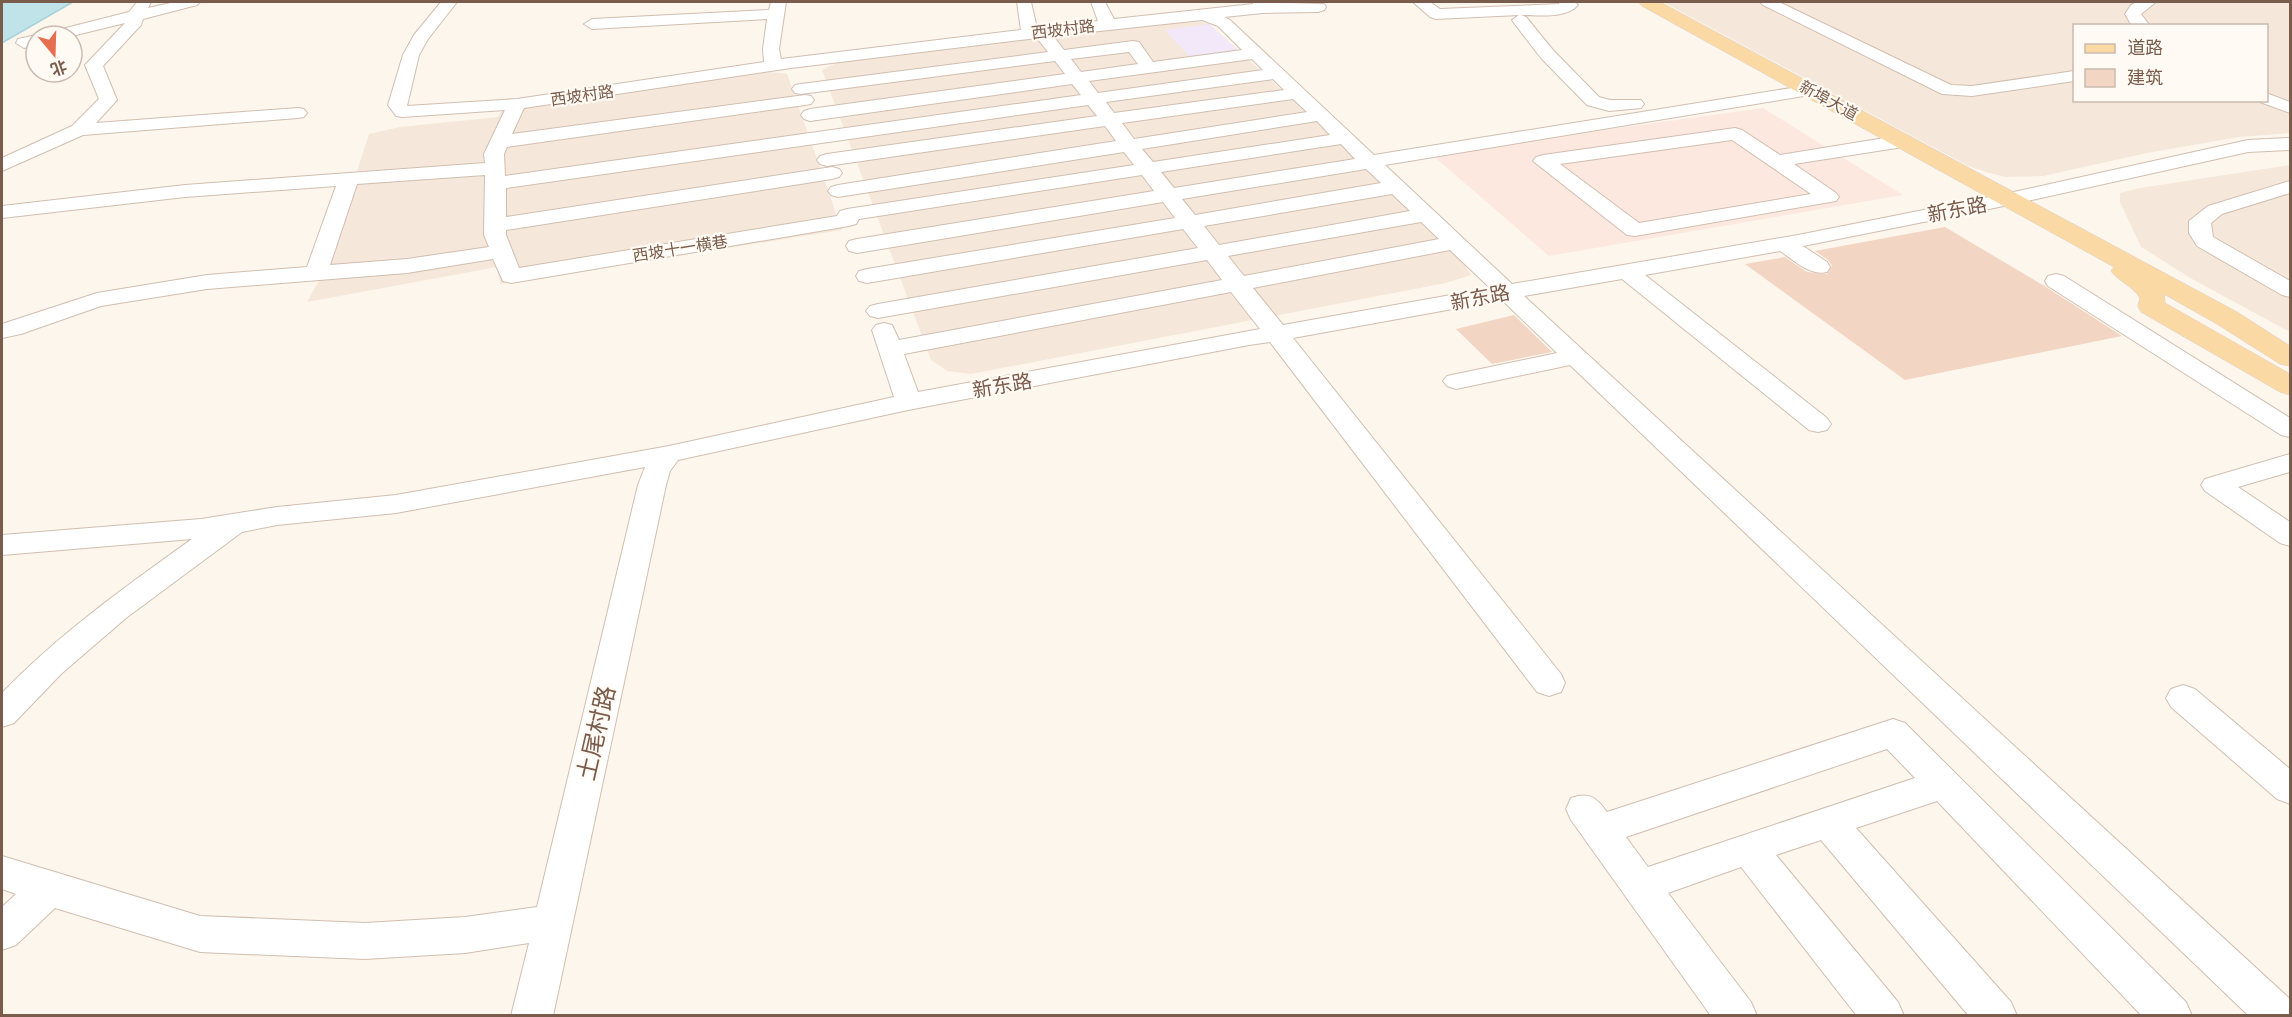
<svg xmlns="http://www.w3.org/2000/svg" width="2292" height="1017" font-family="Ubuntu,'Noto Sans SC',sans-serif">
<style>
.residential{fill:#f5e8da;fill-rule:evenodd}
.commercial{fill:#fde8e0}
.education{fill:#f3e8fa}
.water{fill:#bfe3e8;stroke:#a5d3da;stroke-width:1.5}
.building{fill:#f3d5c3}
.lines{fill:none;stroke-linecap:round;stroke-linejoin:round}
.minor-casing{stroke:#d1beb0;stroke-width:2}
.major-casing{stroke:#dad1cd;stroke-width:1}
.minor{fill:#fff;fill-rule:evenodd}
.major{fill:#fbd9a5;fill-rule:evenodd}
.labels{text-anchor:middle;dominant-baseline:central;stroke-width:4.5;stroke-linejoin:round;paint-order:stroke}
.far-street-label{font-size:16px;fill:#7a5c4d;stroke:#fffaf3}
.street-label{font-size:20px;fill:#7a5c4d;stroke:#fffaf3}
.near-street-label{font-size:24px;fill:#7a5c4d;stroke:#fffaf3}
</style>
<rect width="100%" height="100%" fill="#fdf6ec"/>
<!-- residential -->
<g class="residential">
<path d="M1663,2H2290V133L2239,137L2147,153L2043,176L2006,177L1986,172L1968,166ZM2074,26H2266V100H2074Z"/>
<path d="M1184,18L1209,24L1337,140L1462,260L1471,275L1446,283L971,374L947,371L931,360L822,70L838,62Z"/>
<path d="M769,72L787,74L842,230L500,284L497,267L307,302L325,270L369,134L400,127L498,117L504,107L749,73Z"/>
<path d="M2290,165V332L2192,279L2141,247L2120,202V193L2140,188Z"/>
</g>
<!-- commercial -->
<path class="commercial" d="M1763,108L1903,195L1549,256L1431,154Z"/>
<!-- education -->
<path class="education" d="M1209,24L1239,51L1191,58L1165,30Z"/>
<!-- water -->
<path class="water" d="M2,2H73L2,43Z"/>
<!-- building -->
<g class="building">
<path d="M1945,227L2046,287L2122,336L1905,380L1745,264L1785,257L1807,272L1827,274L1832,266L1828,260L1815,251Z"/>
<path d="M1514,315L1552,352L1492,364L1456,329Z"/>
</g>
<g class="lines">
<!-- minor casing -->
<g class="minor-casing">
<g id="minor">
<path d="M137,2H151L148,8L175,2H200L197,5L143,19L141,25L103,66L117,100L96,123L298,108L304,109L307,113L304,117L298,118L83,135L2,171V158L72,126L99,99L85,65L125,23L72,36H44L46,33L129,12Z"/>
<path d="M441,2H457L428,39L419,55L407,106L517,99L764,62L763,49L767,19L592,29L584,24L592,19L769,10L771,2H786L779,49L781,59L1021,30L1017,2H1031L1037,28L1098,21L1091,2H1105L1114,19L1253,4V2L1324,4L1326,7L1324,10L1318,12L1263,13L1224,17L1230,20L1374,155L1810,85L1816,86L1819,90L1816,94L1810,95L1385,165L1512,284L1798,235L2009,193L2248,140L2290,138V150L2248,152L2009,205L1803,246L1827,262L1830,267L1827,272C1809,276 1794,260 1780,251L1645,275L1827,418L1831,424L1827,430L1818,432L1809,430L1622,279L1524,296L2290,999V1016H2249L1570,365L1456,389L1447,386L1443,381L1447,376L1557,353L1502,300L1293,338L1561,674L1565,683L1561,692L1549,696L1537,692L1270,342L1249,345L908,410L678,460L670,471L666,485L553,1016H511L529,943L465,953L365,959L200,952L55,908L16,945L2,950V907L16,894L2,889V856L200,916L365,923L465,917L537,907L638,485L645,467L396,513L277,525L242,532L126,618L61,674L14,723L2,727V693C59,634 125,587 192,539L2,555V535L201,519L277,507L396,495L669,446L894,397L872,330L876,325L884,323L892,325L899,340L1222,280L1207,260L878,318L870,316L866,311L870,306L878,304L1198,248L1183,229L867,283L859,281L856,276L859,271L867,269L1175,218L1163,202L857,253L849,251L846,246L849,241L857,239L1154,191L1142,175L859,219L856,224L849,226L511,283L503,281L493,259L407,273L207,289L101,306L21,334L2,338V324L97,293L207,275L307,267L336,186L185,197L2,218V206L185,185L485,163L484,154L505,110L402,117L396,116L388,105L403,55L414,35ZM1202,20L1218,26L1242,50L1153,62L1139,42L1133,41L1064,50L1053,36ZM1037,38L1048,52L801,84L795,85L792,89L795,93L801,94L1055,61L1065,74L810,109L804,111L801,115L804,119L810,121L1072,84L1081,95L505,176L504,154L507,147L805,105L811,104L814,100L811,96L805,95L512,134L524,108L791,68ZM1129,52L1138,64L1081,72L1071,59ZM1252,59L1263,70L1098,93L1089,81ZM1273,79L1284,90L1114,113L1106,102ZM1293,99L1307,112L1134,139L1122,123ZM1088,105L1097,116L827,154L820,156L817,160L820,164L827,166L1105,126L1116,141L838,185L831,187L828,191L831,195L838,197L1124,152L1134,165L847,209L840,211L837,216L519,268L506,235V230L832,179L839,177L842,173L839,169L832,167L506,217V188ZM1317,121L1330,135L1153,162L1142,149ZM1341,144L1355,159L1174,188L1161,172ZM1366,169L1381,183L1195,215L1182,199ZM485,175L484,235L489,247L407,259L330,265L357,184ZM1392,194L1410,211L1219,245L1204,226ZM1421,222L1439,239L1244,276L1228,256ZM1450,250L1490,288L1283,325L1253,288ZM1231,292L1260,329L918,392L904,354Z"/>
<path d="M1413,2H1430L1440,9L1559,4V2H1575L1578,5C1566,19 1538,15 1521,15L1526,17L1553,50L1599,97L1610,100H1641L1644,104L1641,108L1609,111L1587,105L1541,58L1514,23L1512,20L1519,15L1436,19L1430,17Z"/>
<path d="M1760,2H1779L1951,85L1972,86L2074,71V81L1972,96L1942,94L1763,5Z"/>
<path d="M2137,2H2156L2141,14L2150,26H2132L2125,14L2131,5Z"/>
<path d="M36,35L40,36H36V45L24,48L16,43L18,39Z"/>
<path d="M2266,93L2290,102V113L2260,102L2266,100Z"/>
<path d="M1735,128L1742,130L1780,155L1903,135L1910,137L1913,141L1910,145L1903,147L1794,164L1836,193L1839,197L1836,201L1635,236L1627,235L1533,161L1536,157L1543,155ZM1732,140L1811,194L1639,223L1560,164Z"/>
<path d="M2290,181V193L2222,214L2211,223L2213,237L2290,281V297L2282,295L2197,246L2189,233V221L2208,206Z"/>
<path d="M2056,274L2064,276L2290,418V437L2281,435L2048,286L2045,281L2048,276Z"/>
<path d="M2290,454V472L2238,487L2290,522V546L2280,543L2205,491L2201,485L2205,479Z"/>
<path d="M2183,685L2195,689L2290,769V804L2277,799L2171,707L2166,698L2171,689Z"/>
<path d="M1893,719L1905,723L2186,1002L2192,1016H2142L1937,801L1856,828L2011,1002L2017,1016H1969L1821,840L1776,855L1898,1002L1904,1016H1857L1741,867L1668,893L1751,1002L1757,1016H1711L1571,820L1566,809L1571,798C1589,792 1596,797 1607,812ZM1887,749L1915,778L1648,867L1626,837Z"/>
</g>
</g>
<!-- major casing -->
<g class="major-casing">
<path id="major" d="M1639,2H1660L2237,312L2290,346V366L2280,364L2217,324L2164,294L2165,303L2290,374V395L2280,392L2141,312L2138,306L2140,298C2133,286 2119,282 2111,271L2114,267L1642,6Z"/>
</g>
<!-- minor -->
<use href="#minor" class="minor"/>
<!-- major -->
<use href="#major" class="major"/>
</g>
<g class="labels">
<!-- far-street labels -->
<g class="far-street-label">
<text transform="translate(1063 29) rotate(-7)">西坡村路</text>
<text transform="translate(582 95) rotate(-8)">西坡村路</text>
<text transform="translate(1829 100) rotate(29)">新埠大道</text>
<text transform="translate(680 248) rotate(-9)">西坡十一横巷</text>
</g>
<!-- street labels -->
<g class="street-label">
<text transform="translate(1957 209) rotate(-11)">新东路</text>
<text transform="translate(1480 297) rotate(-11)">新东路</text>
<text transform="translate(1002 385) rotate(-10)">新东路</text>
</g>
<!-- near-street labels -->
<g class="near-street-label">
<text transform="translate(596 733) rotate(-77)">土尾村路</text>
</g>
</g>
<!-- border -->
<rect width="2292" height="1017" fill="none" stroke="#7a5c4d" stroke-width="6"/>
<!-- legend -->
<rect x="2073" y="24" width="195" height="78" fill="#fffaf3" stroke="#cabbb1" stroke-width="1.5"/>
<rect x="2085" y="44" width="30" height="9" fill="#fbd9a5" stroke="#cabbb1" stroke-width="1.5"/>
<text x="2127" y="54" font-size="18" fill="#7a5c4d">道路</text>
<rect x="2085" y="69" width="30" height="18" fill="#f3d5c3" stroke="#cabbb1" stroke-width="1.5"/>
<text x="2127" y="84" font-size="18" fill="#7a5c4d">建筑</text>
<!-- north arrow -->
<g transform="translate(54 54) rotate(161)"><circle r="28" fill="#fffaf3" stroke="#cabbb1" stroke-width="1.5"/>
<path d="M0-4.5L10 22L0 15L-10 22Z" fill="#e76f51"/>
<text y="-9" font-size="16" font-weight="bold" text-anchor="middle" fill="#7a5c4d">北</text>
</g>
</svg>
